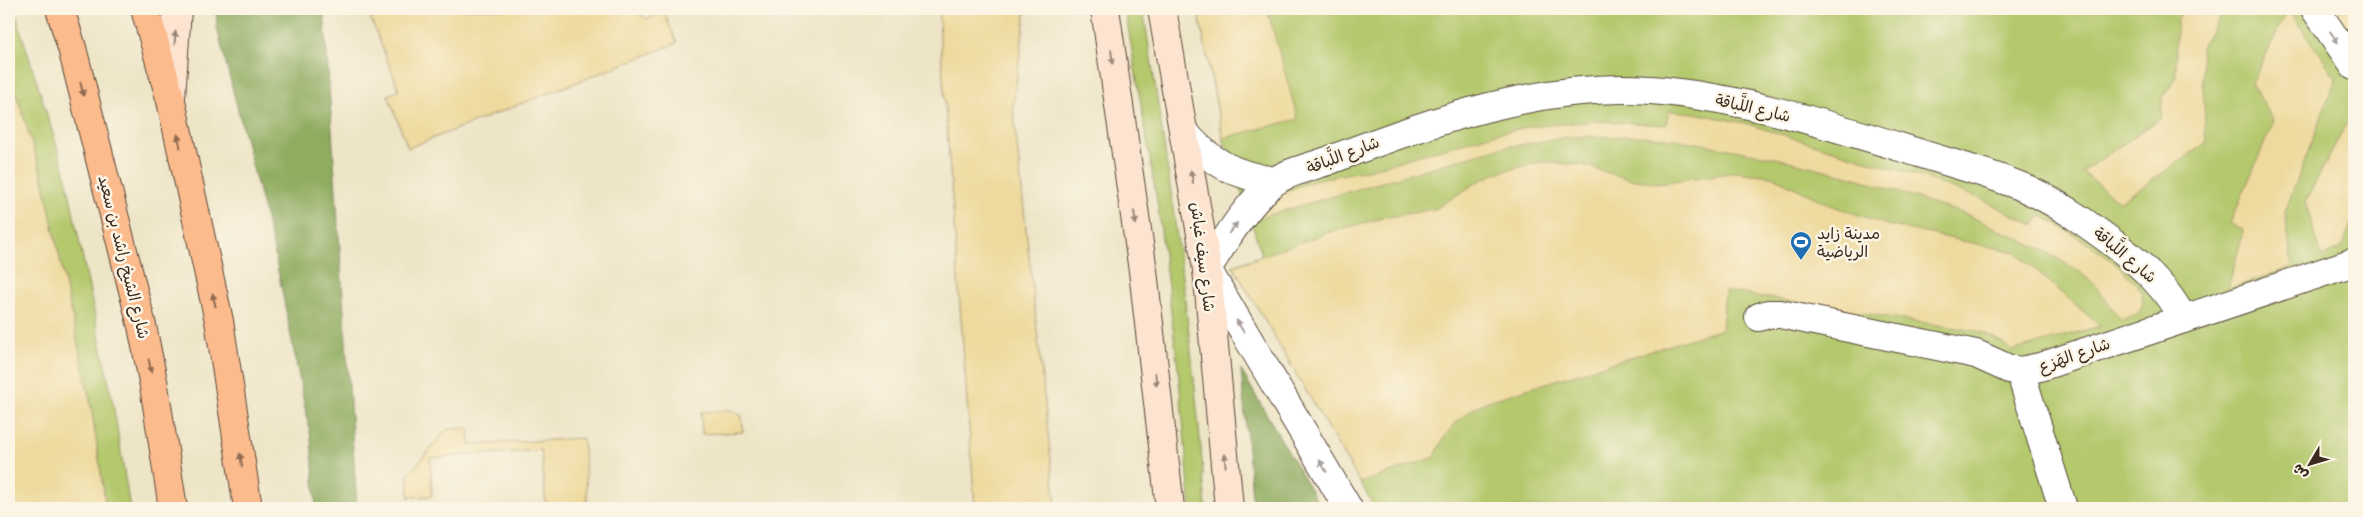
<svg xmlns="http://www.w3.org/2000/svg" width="2363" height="517" font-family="Sriracha,'Playpen Sans Arabic',sans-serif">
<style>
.green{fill:#b4c86c;stroke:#787945}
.forest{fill:#8fac60;stroke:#656b3f}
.sand{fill:#eeda9e;stroke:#94825e}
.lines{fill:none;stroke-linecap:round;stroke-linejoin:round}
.street-casing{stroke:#564637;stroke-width:30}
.secondary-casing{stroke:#564637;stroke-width:30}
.primary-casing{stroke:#564637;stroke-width:30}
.street{stroke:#fff;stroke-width:28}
.secondary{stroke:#fde4d1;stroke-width:28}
.primary{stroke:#fbbb8d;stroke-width:28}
.oneway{fill:#a79f9a}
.oneway2{fill:#9c8778}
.oneway3{fill:#916b50}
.labels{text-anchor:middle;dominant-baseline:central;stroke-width:5;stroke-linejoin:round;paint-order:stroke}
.street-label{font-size:16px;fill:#3b2a1e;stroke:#fcf5e5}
.poi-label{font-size:16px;fill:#3b2a1e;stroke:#fcf5e5;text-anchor:start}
</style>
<rect width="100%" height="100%" fill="#fcf5e5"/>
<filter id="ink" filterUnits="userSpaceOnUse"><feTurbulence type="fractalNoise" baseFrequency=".02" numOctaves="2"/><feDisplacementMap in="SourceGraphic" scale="10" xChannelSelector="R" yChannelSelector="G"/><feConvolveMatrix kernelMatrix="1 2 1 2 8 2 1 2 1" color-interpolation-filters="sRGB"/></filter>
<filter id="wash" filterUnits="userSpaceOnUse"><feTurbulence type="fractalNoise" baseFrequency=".0096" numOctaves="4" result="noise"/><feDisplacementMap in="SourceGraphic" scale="20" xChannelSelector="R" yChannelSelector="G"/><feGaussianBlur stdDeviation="1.12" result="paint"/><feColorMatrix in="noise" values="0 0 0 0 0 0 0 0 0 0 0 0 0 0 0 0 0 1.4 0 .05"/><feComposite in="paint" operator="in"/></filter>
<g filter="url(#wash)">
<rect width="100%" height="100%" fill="#eee5c7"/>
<!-- green -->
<g class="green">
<path d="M9,9H14L65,172L113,403L130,508H106L91,406L43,179L9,71Z"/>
<path d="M1125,9H1143C1170,175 1193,341 1206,508H1191L1178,368L1158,207Z"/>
<path d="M1198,9H2354V508H1375L1233,266L1262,255L1223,138Z"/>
</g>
<!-- forest -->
<g class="forest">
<path d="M216,9H324L357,508H316L311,438L274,250L217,28Z"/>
<path d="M1241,370L1321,508H1253Z"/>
</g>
<!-- sand -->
<g class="sand">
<path d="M367,9H632L647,19L664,12L677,43L408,148L388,95L399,90Z"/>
<path d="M938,9H1026L1013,107L1056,508H975Z"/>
<path d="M1198,9H1267L1298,119L1223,138Z"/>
<path d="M2185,9H2225L2201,47L2206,143L2120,202L2082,172L2161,118L2162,98L2176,79L2177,21Z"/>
<path d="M2288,9L2336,78L2285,212L2292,267L2228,289L2244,229L2230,224L2274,121L2252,84Z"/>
<path d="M2331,9H2351L2354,13V42Z"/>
<path d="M9,71L43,179L91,406L106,508H9Z"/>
<path d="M2354,109V217L2341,248L2322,257L2305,202Z"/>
<path d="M1669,111L1694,113L1744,123L1925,178L1981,199L2034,225L2041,215C2064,228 2135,270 2142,295C2144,301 2142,307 2139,313L2121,320L2094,284L2080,272L2041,249L1965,214L1850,176L1772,157L1675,139L1640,136L1569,137L1499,148L1258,218L1252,213L1282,193L1315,180L1368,170L1494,134L1528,127L1597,121L1666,125Z"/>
<path d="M1541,162L1583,165L1628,179L1661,183L1736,172L1771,176L1830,205L1887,225L2015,252L2100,326L2011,351L2003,343L1982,332L1725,291L1722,329L1488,401C1462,412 1445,430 1435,457L1360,483L1233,266L1333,231L1383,218L1435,209L1479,181L1499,172Z"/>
<path d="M731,410L742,416L743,432L702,434L701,412Z"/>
<path d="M469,428L470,445L583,438L588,508H546L541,450L430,458L432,496L409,497L408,475L447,429Z"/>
</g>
</g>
<g filter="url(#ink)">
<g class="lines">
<!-- street casing -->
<g class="street-casing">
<g id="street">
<path d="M2315,9L2354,66"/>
<path d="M1184,132C1210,162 1235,176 1276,181"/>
<path d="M1759,317L1768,314H1780L1976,354L2009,369L2020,371L2040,367L2354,262"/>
<path d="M2020,371L2063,508"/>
<path d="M1348,508L1207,269C1226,239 1246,205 1274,182C1286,172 1315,166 1330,160C1431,121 1542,82 1651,90C1742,97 1832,126 1919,153C1956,165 1994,174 2029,190C2061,205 2089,225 2117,246C2144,267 2167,288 2183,319"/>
</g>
</g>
<!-- secondary casing -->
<g class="secondary-casing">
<g id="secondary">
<path d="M1105,9L1143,271L1170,508"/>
<path d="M1162,9L1207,269L1229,508"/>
<path d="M171,97L177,9"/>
</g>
</g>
<!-- primary casing -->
<g class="primary-casing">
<g id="primary">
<path d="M60,9L72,48L142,326L154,386L173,508"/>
<path d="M145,9L171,101L219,321L248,508"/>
</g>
</g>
<!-- street -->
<use href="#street" class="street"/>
<!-- secondary -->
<use href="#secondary" class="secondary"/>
<!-- primary -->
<use href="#primary" class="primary"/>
</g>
<!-- one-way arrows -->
<defs><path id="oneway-solid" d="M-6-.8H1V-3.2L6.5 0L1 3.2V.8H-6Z" transform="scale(1.25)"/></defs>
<g class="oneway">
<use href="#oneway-solid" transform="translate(2334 37) rotate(55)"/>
<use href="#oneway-solid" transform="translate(1233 228) rotate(-51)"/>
<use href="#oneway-solid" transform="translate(1240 326) rotate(-121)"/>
<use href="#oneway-solid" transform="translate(1323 466) rotate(-121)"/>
</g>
<g class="oneway2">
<use href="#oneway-solid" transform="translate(175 38) rotate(-86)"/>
<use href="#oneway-solid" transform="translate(1112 57) rotate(82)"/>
<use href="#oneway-solid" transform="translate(1192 177) rotate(-100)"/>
<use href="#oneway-solid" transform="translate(1135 218) rotate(82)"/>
<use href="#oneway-solid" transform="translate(1156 379) rotate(83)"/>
<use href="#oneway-solid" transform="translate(1225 460) rotate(-95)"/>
</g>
<g class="oneway3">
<use href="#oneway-solid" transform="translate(82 89) rotate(76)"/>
<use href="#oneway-solid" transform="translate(179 141) rotate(-102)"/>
<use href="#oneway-solid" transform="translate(214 300) rotate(-103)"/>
<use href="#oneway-solid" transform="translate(150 366) rotate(78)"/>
<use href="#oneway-solid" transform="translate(241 460) rotate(-99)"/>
</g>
</g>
<!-- icons -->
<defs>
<g id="stadium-pin" transform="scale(1.125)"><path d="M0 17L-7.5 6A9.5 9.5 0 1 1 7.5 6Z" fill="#1f6fb2" stroke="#fcf5e5"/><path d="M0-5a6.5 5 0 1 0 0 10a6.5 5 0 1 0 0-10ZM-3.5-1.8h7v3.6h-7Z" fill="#fff"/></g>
</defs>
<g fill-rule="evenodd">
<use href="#stadium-pin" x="1801" y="242"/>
</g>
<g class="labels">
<!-- street labels -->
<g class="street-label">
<text transform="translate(1753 108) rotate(13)">شارع اللَّباقة</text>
<text transform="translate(1343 155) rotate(-21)">شارع اللَّباقة</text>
<text transform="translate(2125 255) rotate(40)">شارع اللَّباقة</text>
<text transform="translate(124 257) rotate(76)">شارع الشيخ راشد بن سعيد</text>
<text transform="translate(1203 257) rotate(83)">شارع سيف غباش</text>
<text transform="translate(2074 355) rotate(-19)">شارع الهَزع</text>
</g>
<!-- poi labels -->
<g class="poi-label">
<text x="1817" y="233">مدينة زايد<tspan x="1817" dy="18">الرياضية</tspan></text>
</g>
</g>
<!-- margin -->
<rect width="2363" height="517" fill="none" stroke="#fcf5e5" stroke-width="30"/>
<!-- north arrow -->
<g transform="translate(2310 464) rotate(232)" stroke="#fcf5e5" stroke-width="4" paint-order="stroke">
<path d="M0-4L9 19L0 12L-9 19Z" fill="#3b2a1e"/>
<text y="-8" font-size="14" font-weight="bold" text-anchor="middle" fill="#3b2a1e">ش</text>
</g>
</svg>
